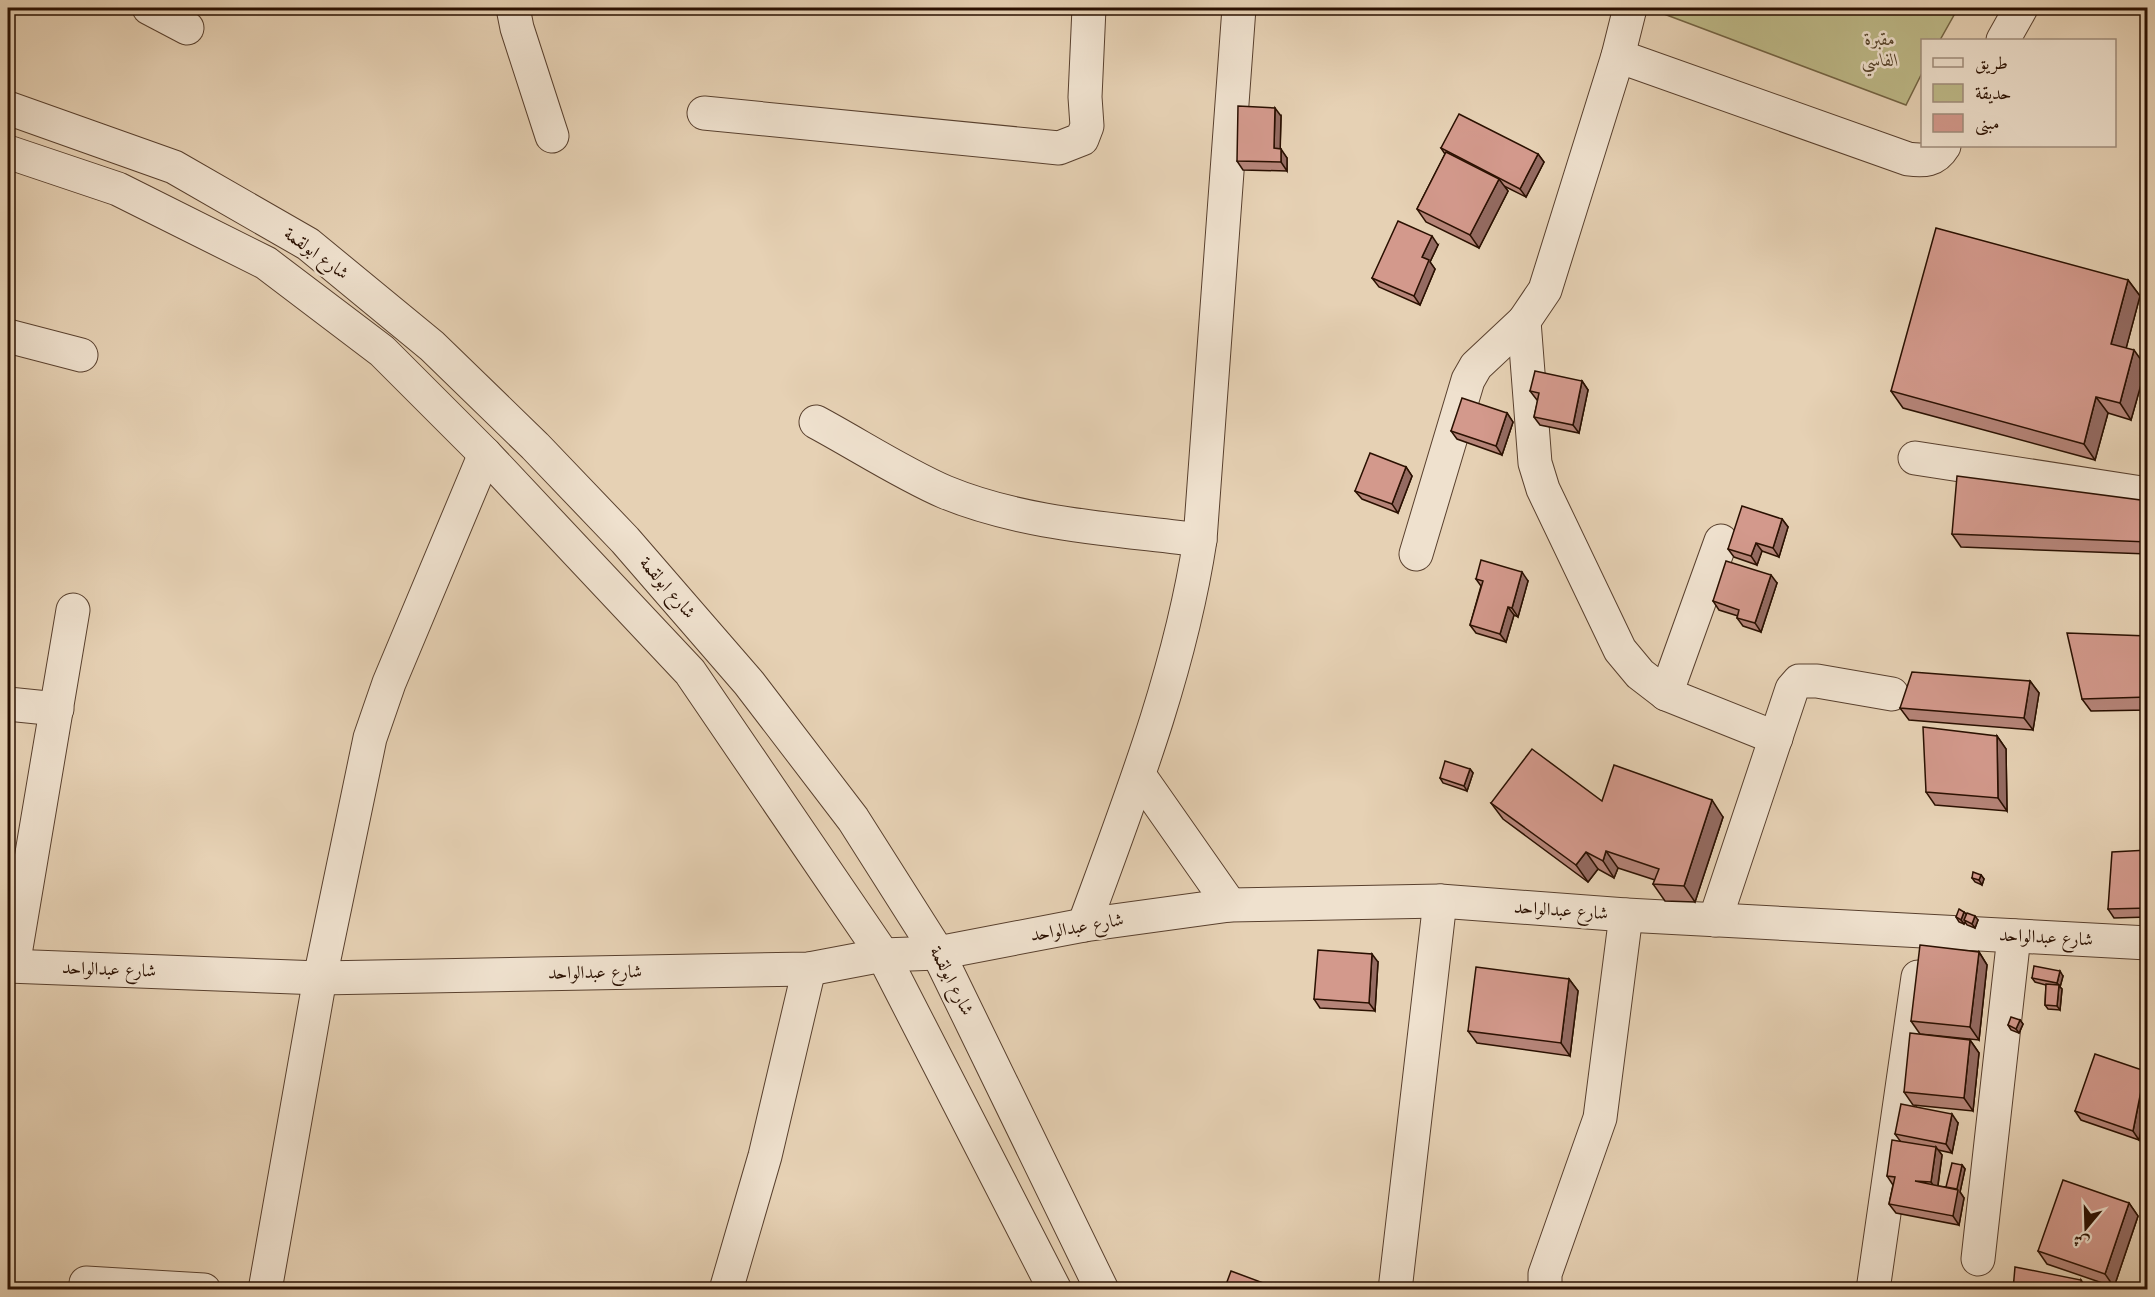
<svg xmlns="http://www.w3.org/2000/svg" width="2155" height="1297" font-family="'Old Standard TT',Amiri,serif">
<style>
.green{fill:#bdb988;stroke:#746444;stroke-width:1.5}
.lines{fill:none;stroke-linecap:round;stroke-linejoin:round}
.minor-casing{stroke:#59402e;stroke-width:35}
.minor{stroke:#efe1ce;stroke-width:33}
.wall{fill:#b58478;stroke:#2a1001;stroke-width:1.5}
.shaded-wall{fill:#946b62;stroke:#2a1001;stroke-width:1.5}
.building{fill:#d3998c;stroke:#2a1001;stroke-width:1.5}
.labels{text-anchor:middle;dominant-baseline:central;stroke-width:5;stroke-linejoin:round;paint-order:stroke}
.park-label{font-size:18px;font-style:italic;fill:#56432a;stroke:#efe1ce}
.street-label{font-size:18px;fill:#2a1001;stroke:#efe1ce}
</style>
<rect width="100%" height="100%" fill="#e6d1b4"/>
<filter id="stains"><feTurbulence type="fractalNoise" baseFrequency=".00333" numOctaves="4"/><feColorMatrix values="0 0 0 0 .2 0 0 0 0 .09 0 0 0 0 .02 0 0 0 .5 -.17"/></filter>
<radialGradient id="worn" r=".72"><stop offset=".6" stop-color="#630" stop-opacity="0"/><stop offset="1" stop-color="#630" stop-opacity=".3"/></radialGradient>
<!-- green -->
<path class="green" d="M1648,8H1958L1940,40H1922V73L1906,105Z"/>
<g class="lines">
<!-- minor casing -->
<g class="minor-casing">
<g id="minor">
<path d="M149,8L187,28"/>
<path d="M513,8L517,28L552,136"/>
<path d="M2003,40L2021,8"/>
<path d="M1618,56L1908,159C1924,161 1935,161 1944,146"/>
<path d="M8,108L174,167L308,244L432,346L535,446L625,540L749,683L853,819L938,953L1102,1290"/>
<path d="M704,113L1059,148L1082,139L1087,126L1085,97L1089,8"/>
<path d="M8,152L118,189L266,263L382,351L485,454L690,672L883,955L1055,1290"/>
<path d="M1524,321L1535,463L1543,489L1620,650L1640,674L1666,694L1776,738"/>
<path d="M8,336L81,355"/>
<path d="M816,422C857,444 903,474 945,492C1025,525 1115,529 1200,540"/>
<path d="M1915,458L2148,494"/>
<path d="M1416,554L1468,380L1476,366L1524,321L1545,290L1618,56L1630,8"/>
<path d="M1666,694L1721,541"/>
<path d="M8,704L57,709"/>
<path d="M1139,775L1230,905"/>
<path d="M1715,920L1792,689L1799,681H1817L1892,694"/>
<path d="M1084,925C1130,800 1180,672 1200,540L1239,8"/>
<path d="M8,966L320,978L809,969L883,955L938,953L1084,925L1230,905L1440,901L1626,915L2148,943"/>
<path d="M13,966L73,610"/>
<path d="M1978,1259L2014,936"/>
<path d="M86,1283L204,1290"/>
<path d="M265,1290L320,978L370,738L389,683L485,454"/>
<path d="M726,1290L765,1156L809,969"/>
<path d="M1395,1290L1440,901"/>
<path d="M1545,1290V1274L1600,1118L1626,915"/>
<path d="M1873,1290L1918,977"/>
</g>
</g>
<!-- minor -->
<use href="#minor" class="minor"/>
</g>
<!-- wall -->
<g class="wall">
<path d="M1281,116L1280,149L1287,158V171L1243,170L1237,161Z"/>
<path d="M1441,148L1538,154L1544,162L1526,197L1504,186L1508,191L1479,248L1426,222L1417,209L1445,154Z"/>
<path d="M1438,245L1430,262L1435,269L1420,305L1379,287L1372,278Z"/>
<path d="M2128,280L2140,296L2126,348L2146,367L2131,420L2108,413L2095,460L1903,408L1891,391Z"/>
<path d="M1582,381L1588,390L1579,433L1540,425L1534,417L1538,400H1537L1530,391Z"/>
<path d="M1507,413L1513,422L1502,455L1457,439L1451,431Z"/>
<path d="M1406,467L1412,476L1398,513L1362,499L1355,491Z"/>
<path d="M2148,501V554L1961,547L1952,534Z"/>
<path d="M1782,519L1788,527L1779,557L1762,551L1757,565L1734,557L1728,549Z"/>
<path d="M1476,579L1528,581L1518,617L1514,615L1506,642L1476,633L1470,625L1481,586Z"/>
<path d="M1777,583L1761,632L1743,626L1737,618L1738,616L1719,610L1713,601Z"/>
<path d="M2148,636V710L2091,711L2082,699Z"/>
<path d="M2030,681L2039,693L2033,730L1909,720L1900,708Z"/>
<path d="M1997,736L2006,749L2007,811L1935,805L1926,792Z"/>
<path d="M1470,769L1473,773L1467,791L1443,783L1440,778Z"/>
<path d="M1602,801L1723,817L1695,902L1665,901L1653,884L1655,880L1618,868L1614,878L1598,869L1588,882L1503,819L1491,803Z"/>
<path d="M2148,850V917L2114,918L2108,909Z"/>
<path d="M1981,875L1984,879L1982,885L1975,882L1972,878Z"/>
<path d="M1964,912L1967,915L1978,920L1975,928L1967,925L1965,922L1964,924L1959,922L1956,917Z"/>
<path d="M1979,952L1987,965L1979,1040L1920,1034L1911,1021Z"/>
<path d="M1378,962L1375,1011L1320,1008L1314,999Z"/>
<path d="M2063,976L2060,987L2062,989L2060,1010L2048,1009L2045,1005L2046,985L2035,982L2032,978Z"/>
<path d="M1569,979L1578,991L1570,1056L1477,1043L1468,1031Z"/>
<path d="M2020,1020L2023,1024L2019,1033L2011,1030L2008,1025Z"/>
<path d="M1970,1040L1979,1053L1973,1111L1913,1105L1904,1092Z"/>
<path d="M2145,1071L2148,1075V1097L2139,1140L2081,1120L2075,1111Z"/>
<path d="M1958,1123L1952,1153L1938,1150L1942,1155L1938,1186L1946,1187L1962,1165L1965,1169L1960,1192L1964,1198L1959,1225L1896,1213L1889,1204L1893,1185L1887,1176L1901,1142L1895,1134Z"/>
<path d="M2129,1203L2138,1216L2114,1287L2047,1264L2038,1251Z"/>
</g>
<!-- shaded-wall -->
<g class="shaded-wall">
<path d="M1275,108L1281,116L1280,157L1274,148Z"/>
<path d="M1281,149L1287,158V171L1281,162Z"/>
<path d="M1538,154L1544,162L1526,197L1520,189Z"/>
<path d="M1499,179L1508,191L1479,248L1470,235Z"/>
<path d="M1432,236L1438,245L1430,262L1435,269L1420,305L1414,296L1422,257Z"/>
<path d="M2128,280L2140,296L2123,360L2111,344Z"/>
<path d="M2134,350L2146,367L2131,420L2120,403Z"/>
<path d="M1582,381L1588,390L1579,433L1573,425Z"/>
<path d="M2096,397L2108,413L2095,460L2084,444Z"/>
<path d="M1507,413L1513,422L1502,455L1496,446Z"/>
<path d="M1406,467L1412,476L1398,513L1392,504Z"/>
<path d="M1782,519L1788,527L1779,557L1773,548Z"/>
<path d="M1756,543L1762,551L1757,565L1751,556Z"/>
<path d="M1522,572L1528,581L1518,617L1512,608Z"/>
<path d="M1771,575L1777,583L1761,632L1755,623Z"/>
<path d="M1508,607L1514,615L1506,642L1500,634Z"/>
<path d="M2030,681L2039,693L2033,730L2024,718Z"/>
<path d="M1997,736L2006,749L2007,811L1998,798Z"/>
<path d="M1470,769L1473,773L1467,791L1464,786Z"/>
<path d="M1712,800L1723,817L1695,902L1684,886Z"/>
<path d="M1606,851L1618,868L1614,878L1603,861Z"/>
<path d="M1586,852L1598,869L1588,882L1576,865Z"/>
<path d="M1981,875L1984,879L1982,885L1979,880Z"/>
<path d="M1964,912L1968,916L1964,924L1961,920Z"/>
<path d="M1975,916L1978,920L1975,928L1972,924Z"/>
<path d="M1979,952L1987,965L1979,1040L1970,1027Z"/>
<path d="M1372,954L1378,962L1375,1011L1369,1003Z"/>
<path d="M2060,971L2063,976L2060,987L2062,989L2060,1010L2057,1006L2059,985L2057,983Z"/>
<path d="M1569,979L1578,991L1570,1056L1561,1043Z"/>
<path d="M2020,1020L2023,1024L2019,1033L2016,1029Z"/>
<path d="M1970,1040L1979,1053L1973,1111L1964,1098Z"/>
<path d="M2145,1071L2148,1075V1097L2139,1140L2133,1131Z"/>
<path d="M1952,1114L1958,1123L1952,1153L1946,1144Z"/>
<path d="M1936,1147L1942,1155L1937,1191L1931,1182Z"/>
<path d="M1962,1165L1965,1169L1960,1192L1964,1198L1959,1225L1953,1216L1956,1191Z"/>
<path d="M2129,1203L2138,1216L2114,1287L2105,1274Z"/>
<path d="M2081,1280L2088,1290H2081Z"/>
</g>
<!-- building -->
<g class="building">
<path d="M1238,106L1275,108L1274,148L1281,149V162L1237,161Z"/>
<path d="M1459,114L1538,154L1520,189L1441,148Z"/>
<path d="M1446,152L1499,179L1470,235L1417,209Z"/>
<path d="M1398,221L1432,236L1422,257L1429,260L1414,296L1372,278Z"/>
<path d="M1936,228L2128,280L2111,344L2134,350L2120,403L2096,397L2084,444L1891,391Z"/>
<path d="M1535,371L1582,381L1573,425L1534,417L1539,393L1530,391Z"/>
<path d="M1462,398L1507,413L1496,446L1451,431Z"/>
<path d="M1370,453L1406,467L1392,504L1355,491Z"/>
<path d="M1957,476L2148,501V542L1952,534Z"/>
<path d="M1742,506L1782,519L1773,548L1756,543L1751,556L1728,549Z"/>
<path d="M1481,560L1522,572L1512,608L1508,607L1500,634L1470,625L1483,581L1476,579Z"/>
<path d="M1726,561L1771,575L1755,623L1737,618L1739,610L1713,601Z"/>
<path d="M2067,633L2148,636V697L2082,699Z"/>
<path d="M1912,672L2030,681L2024,718L1900,708Z"/>
<path d="M1923,727L1997,736L1998,798L1926,792Z"/>
<path d="M1532,749L1602,801L1614,765L1712,800L1684,886L1653,884L1659,869L1606,851L1603,861L1586,852L1576,865L1491,803Z"/>
<path d="M1445,761L1470,769L1464,786L1440,778Z"/>
<path d="M2148,850V908L2108,909L2112,852Z"/>
<path d="M1973,872L1981,875L1979,880L1972,878Z"/>
<path d="M1959,909L1964,912L1961,920L1956,917Z"/>
<path d="M1967,913L1975,916L1972,924L1964,920Z"/>
<path d="M1920,945L1979,952L1970,1027L1911,1021Z"/>
<path d="M1318,950L1372,954L1369,1003L1314,999Z"/>
<path d="M2034,966L2060,971L2057,983L2032,978Z"/>
<path d="M1476,967L1569,979L1561,1043L1468,1031Z"/>
<path d="M2046,984L2059,985L2057,1006L2045,1005Z"/>
<path d="M2011,1017L2020,1020L2016,1029L2008,1025Z"/>
<path d="M1910,1033L1970,1040L1964,1098L1904,1092Z"/>
<path d="M2095,1054L2145,1071L2133,1131L2075,1111Z"/>
<path d="M1901,1104L1952,1114L1946,1144L1895,1134Z"/>
<path d="M1892,1140L1936,1147L1931,1182L1915,1181L1958,1190L1953,1216L1889,1204L1895,1177L1887,1176Z"/>
<path d="M1952,1163L1962,1165L1957,1189L1946,1187Z"/>
<path d="M2063,1180L2129,1203L2105,1274L2038,1251Z"/>
<path d="M2148,1222V1247L2144,1246Z"/>
<path d="M2015,1267L2081,1280V1290H2013Z"/>
<path d="M1231,1271L1282,1290H1224Z"/>
</g>
<g class="labels">
<!-- park labels -->
<g class="park-label">
<text x="1880" y="40">مقبرة<tspan x="1880" dy="21">الفاسي</tspan></text>
</g>
<!-- street labels -->
<g class="street-label">
<text transform="translate(316 254) rotate(36)">شارع ابولقمة</text>
<text transform="translate(667 588) rotate(49)">شارع ابولقمة</text>
<text transform="translate(1561 911) rotate(4)">شارع عبدالواحد</text>
<text transform="translate(1077 928) rotate(-10)">شارع عبدالواحد</text>
<text transform="translate(2046 938) rotate(3)">شارع عبدالواحد</text>
<text transform="translate(109 970) rotate(2)">شارع عبدالواحد</text>
<text transform="translate(595 973) rotate(-1)">شارع عبدالواحد</text>
<text transform="translate(951 981) rotate(63)">شارع ابولقمة</text>
</g>
</g>
<!-- margin -->
<rect width="2155" height="1297" fill="none" stroke="#e6d1b4" stroke-width="30"/>
<rect x="9" y="9" width="2137" height="1279" fill="none" stroke="#2a1001" stroke-width="3"/>
<rect x="15" y="15" width="2125" height="1267" fill="none" stroke="#2a1001" stroke-width="1.5"/>
<!-- legend -->
<rect x="1921" y="39" width="195" height="108" fill="#efe1ce" stroke="#a08d7c" stroke-width="1.5"/>
<rect x="1933" y="58" width="30" height="9" fill="#efe1ce" stroke="#a08d7c" stroke-width="1.5"/>
<text x="1975" y="69" font-size="18" fill="#2a1001">طريق</text>
<rect x="1933" y="84" width="30" height="18" fill="#bdb988" stroke="#a08d7c" stroke-width="1.5"/>
<text x="1975" y="99" font-size="18" fill="#2a1001">حديقة</text>
<rect x="1933" y="114" width="30" height="18" fill="#d3998c" stroke="#a08d7c" stroke-width="1.5"/>
<text x="1975" y="129" font-size="18" fill="#2a1001">مبنى</text>
<!-- north arrow -->
<g transform="translate(2086 1228) rotate(199)" stroke="#efe1ce" stroke-width="4.5" paint-order="stroke">
<path d="M0-4.5L10 22L0 15L-10 22Z" fill="#2a1001"/>
<text y="-9" font-size="16" font-weight="bold" text-anchor="middle" fill="#2a1001">ش</text>
</g>
<rect width="100%" height="100%" filter="url(#stains)"/>
<rect width="100%" height="100%" fill="url(#worn)"/>
</svg>
